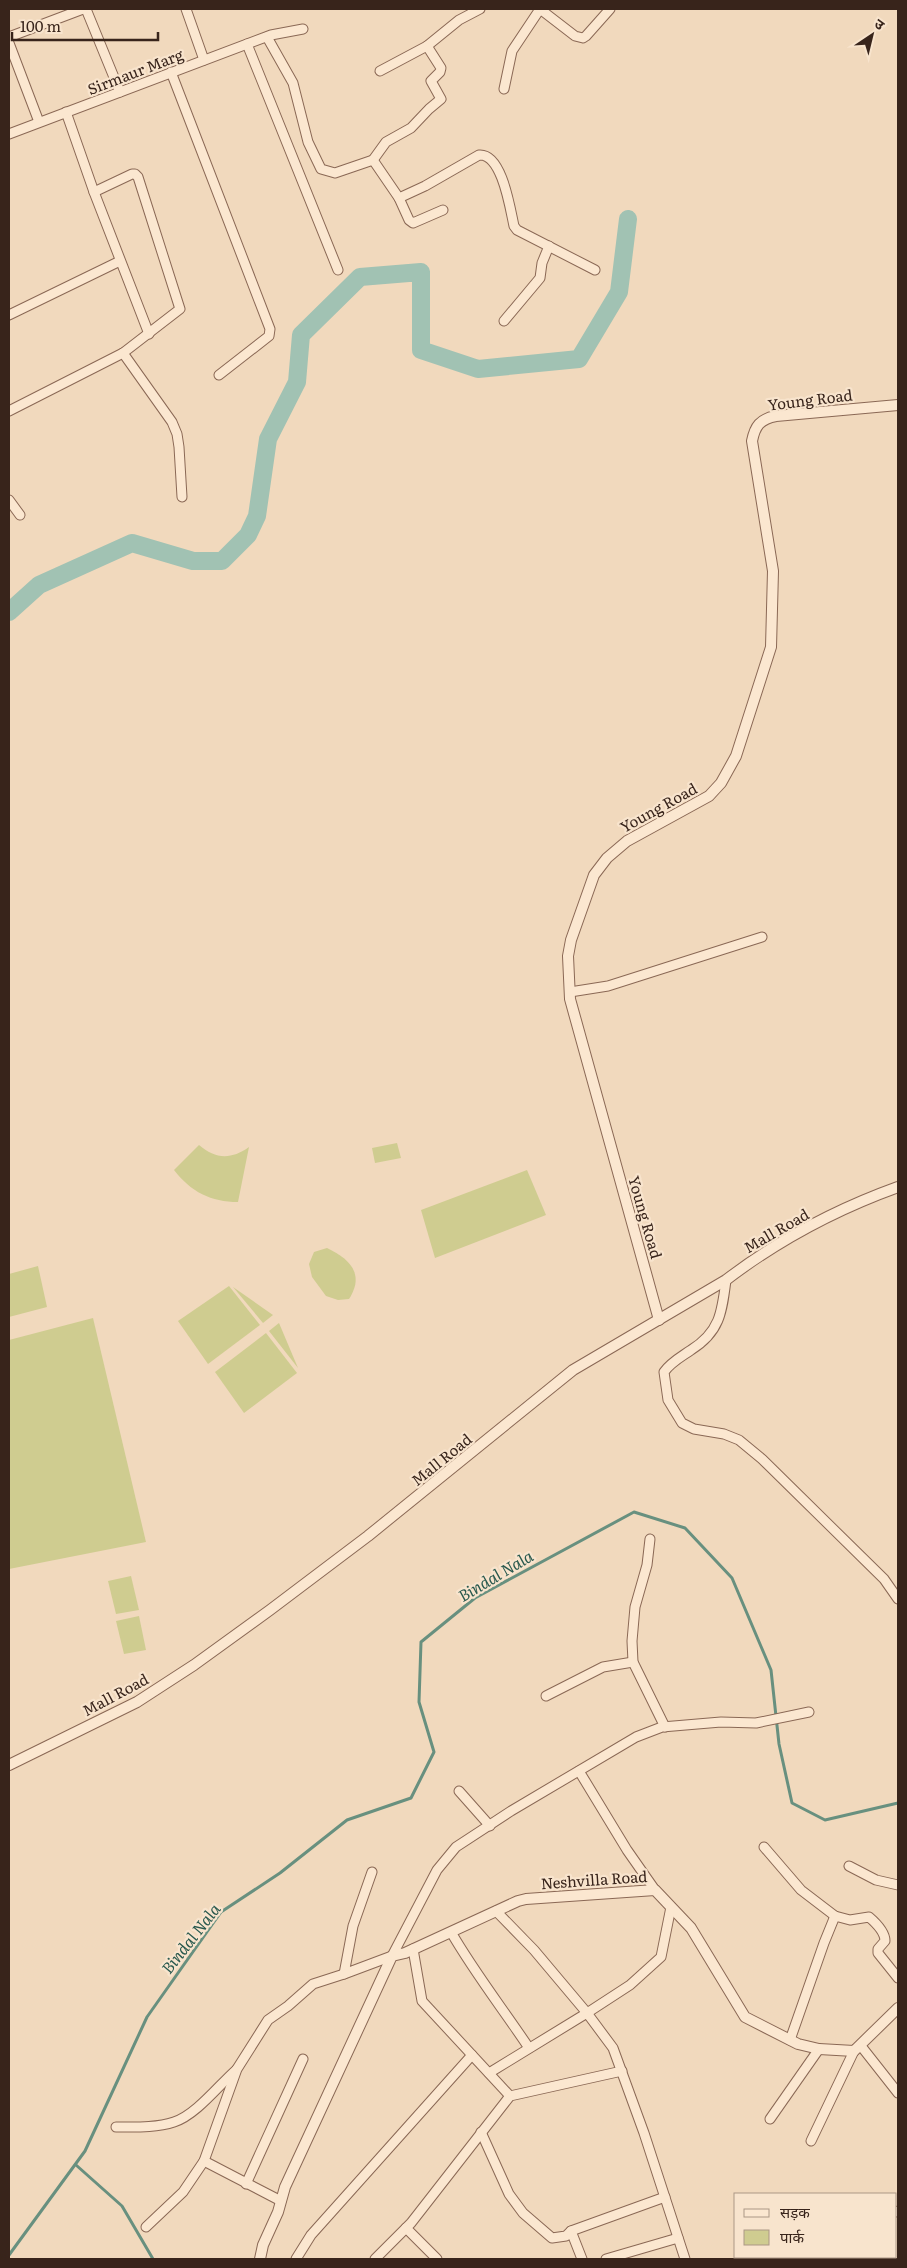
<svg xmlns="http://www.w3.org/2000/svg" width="907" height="2268" font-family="Literata,'Noto Sans Devanagari',serif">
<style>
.green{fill:#cfcc90}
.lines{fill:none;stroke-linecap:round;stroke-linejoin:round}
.stream{stroke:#68907f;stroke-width:3}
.river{stroke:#a1c2b3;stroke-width:18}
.minor-casing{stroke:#8a6855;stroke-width:11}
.tertiary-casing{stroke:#8a6855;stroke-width:12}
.minor{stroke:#fbe7d0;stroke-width:9}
.tertiary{stroke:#fbe7d0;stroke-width:10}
.labels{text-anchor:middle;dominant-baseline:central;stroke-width:4.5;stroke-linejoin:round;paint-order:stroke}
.street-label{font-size:15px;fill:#38241b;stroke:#f8e4cd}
.water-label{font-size:16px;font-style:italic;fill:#29594e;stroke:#f8e4cd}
</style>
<rect width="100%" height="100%" fill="#f1d9bd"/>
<!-- green -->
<g class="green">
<path d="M397,1143L401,1158L375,1163L372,1148Z"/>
<path d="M199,1145C215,1159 231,1160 249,1147L238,1202C211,1202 191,1192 174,1170Z"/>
<path d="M527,1170L546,1215L435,1258L421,1210Z"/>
<path d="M327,1248C350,1259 365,1274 349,1299L338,1300L326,1296L312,1277L309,1264L314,1252Z"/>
<path d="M38,1266L47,1307L9,1317V1274Z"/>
<path d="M229,1286L260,1325L208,1364L178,1321Z"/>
<path d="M233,1287L273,1315L263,1323Z"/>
<path d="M93,1318L146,1542L9,1569V1340Z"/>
<path d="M279,1323L298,1368L269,1331Z"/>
<path d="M266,1333L297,1373L244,1413L215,1372Z"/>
<path d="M131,1576L139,1610L116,1614L108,1581Z"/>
<path d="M139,1616L146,1650L124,1654L116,1621Z"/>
</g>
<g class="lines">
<!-- stream -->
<g class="stream">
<path d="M76,2165L122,2206L153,2259"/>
<path d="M9,2255L85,2151L147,2017L221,1912L280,1873L347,1820L411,1798L434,1752L419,1702L421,1642L475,1598L634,1512L685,1528L732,1578L771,1670L779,1744L792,1803L825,1820L898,1803"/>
</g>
<!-- river -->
<path class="river" d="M9,612L39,585L132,543L193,561H222L248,535L257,516L268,439L297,382L301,335L360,277L421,272V350L478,369L579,359L619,292L628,219"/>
<!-- minor casing -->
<g class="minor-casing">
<g id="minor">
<path d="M86,9L120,92"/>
<path d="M186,9L204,60"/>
<path d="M540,9L575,36L583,38L586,36L610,9"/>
<path d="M9,37L83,9"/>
<path d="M267,37L293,83L308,142L321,169L335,173L373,160L399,198L425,186L479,155C502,153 510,208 514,226L517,230L595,270"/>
<path d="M9,43L39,122"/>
<path d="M247,44L338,270"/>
<path d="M427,46L459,20L480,9"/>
<path d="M171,72L270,329L269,336L219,375"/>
<path d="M504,89L512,51L540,9"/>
<path d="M66,112L94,192L149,334"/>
<path d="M9,134L271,35L303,29"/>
<path d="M373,160L386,142L411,128L429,109L441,99L431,81L440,72L441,68L427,46L380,71"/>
<path d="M399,198L409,220L413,223L443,210"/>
<path d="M9,315L120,261"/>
<path d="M504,321L540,278L542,263L549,246"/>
<path d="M123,353L172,422L177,434L179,447L182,497"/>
<path d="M9,411L123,353L180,309L138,177L135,174H132L94,192"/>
<path d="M9,500L20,515"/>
<path d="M570,992L608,986L762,937"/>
<path d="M726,1280C722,1312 720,1332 691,1350C681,1357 671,1362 664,1372L668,1400L682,1423L694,1429L724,1434L739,1440L762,1459L884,1579L898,1599"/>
<path d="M650,1539L647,1565L635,1607L632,1641L633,1662L665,1727"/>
<path d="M546,1696L603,1667L633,1662"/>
<path d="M579,1771L627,1850L655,1890"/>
<path d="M459,1791L490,1826"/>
<path d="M764,1847L801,1890L835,1916"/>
<path d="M849,1866L876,1880L898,1885"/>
<path d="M372,1872L353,1926L344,1974L392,1956L437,1870L456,1847L511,1811L636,1737L662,1727L721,1722L756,1723L809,1712"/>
<path d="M496,1911L534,1950L587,2013L630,1985L661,1957L671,1907"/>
<path d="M451,1932C474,1972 503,2009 529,2048"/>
<path d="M413,1949L422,2001L510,2096"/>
<path d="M790,2040L824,1943L835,1916L850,1920L869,1917C876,1923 885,1932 885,1941L878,1949V1953L898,1978"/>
<path d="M861,2046L898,2093"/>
<path d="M489,2073L587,2013L613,2048L644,2133L685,2259"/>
<path d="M770,2119L819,2049"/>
<path d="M116,2127C135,2127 156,2128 174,2122C196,2115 219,2085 236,2070"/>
<path d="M481,2132L509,2194L523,2213L552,2238L566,2236L571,2231L582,2259"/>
<path d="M811,2141L854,2051"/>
<path d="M246,2184L303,2059"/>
<path d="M281,2201L204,2161L237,2069L268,2020L288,2006L313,1984L344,1974"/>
<path d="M896,2212L898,2211"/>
<path d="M146,2227L183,2192L204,2161"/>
<path d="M406,2228L437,2259"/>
<path d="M571,2231L665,2197"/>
<path d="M296,2259L311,2235L472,2055"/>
<path d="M375,2259L411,2223L510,2096L622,2071"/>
<path d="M606,2259L678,2238"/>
<path d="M757,2259L765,2257"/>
</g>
</g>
<!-- tertiary casing -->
<g class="tertiary-casing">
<g id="tertiary">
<path d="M659,1320L570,999L568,956L571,940L594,875L607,858L627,841L709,796L721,783L736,756L771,647L773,571L752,441C755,426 760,419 776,416L898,405"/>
<path d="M9,1765L137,1702L194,1665L270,1610L368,1536L573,1370L726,1280C777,1241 837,1209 898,1187"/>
<path d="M260,2259L263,2245L278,2212L285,2187L392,1956L405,1953L518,1901L526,1899L655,1890L691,1928L745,2017L798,2044L819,2049L854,2051L898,2008"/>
</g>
</g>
<!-- minor -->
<use href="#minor" class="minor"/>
<!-- tertiary -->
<use href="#tertiary" class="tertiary"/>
</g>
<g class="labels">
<!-- street labels -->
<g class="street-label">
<text transform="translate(135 71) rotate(-21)">Sirmaur Marg</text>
<text transform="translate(810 399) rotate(-7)">Young Road</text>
<text transform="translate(658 807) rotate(-29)">Young Road</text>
<text transform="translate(646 1217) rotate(74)">Young Road</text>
<text transform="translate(776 1230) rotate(-30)">Mall Road</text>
<text transform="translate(441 1459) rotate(-39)">Mall Road</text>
<text transform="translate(115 1694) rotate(-28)">Mall Road</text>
<text transform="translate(594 1879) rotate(-4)">Neshvilla Road</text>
</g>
<!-- water labels -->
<g class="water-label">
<text transform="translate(495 1575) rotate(-31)">Bindal Nala</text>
<text transform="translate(190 1938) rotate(-52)">Bindal Nala</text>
</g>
</g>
<!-- border -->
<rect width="907" height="2268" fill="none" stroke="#38241b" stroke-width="20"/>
<!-- legend -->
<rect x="734" y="2193" width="162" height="65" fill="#f8e4cd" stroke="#ab9786"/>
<rect x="744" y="2209" width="25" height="8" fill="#fbe7d0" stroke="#ab9786"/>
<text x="780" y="2218" font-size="15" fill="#38241b">सड़क</text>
<rect x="744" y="2230" width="25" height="15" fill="#cfcc90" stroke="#ab9786"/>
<text x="780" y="2243" font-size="15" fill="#38241b">पार्क</text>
<!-- north arrow -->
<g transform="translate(872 35) rotate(35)" stroke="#f8e4cd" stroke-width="4" paint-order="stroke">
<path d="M0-4L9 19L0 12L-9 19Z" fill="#38241b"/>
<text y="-8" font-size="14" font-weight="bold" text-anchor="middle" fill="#38241b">उ</text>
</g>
<!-- scale -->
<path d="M12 32v8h146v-8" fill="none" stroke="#38241b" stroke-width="2.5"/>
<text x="20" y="32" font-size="15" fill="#38241b" stroke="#f8e4cd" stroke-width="4" paint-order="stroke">100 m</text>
</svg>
